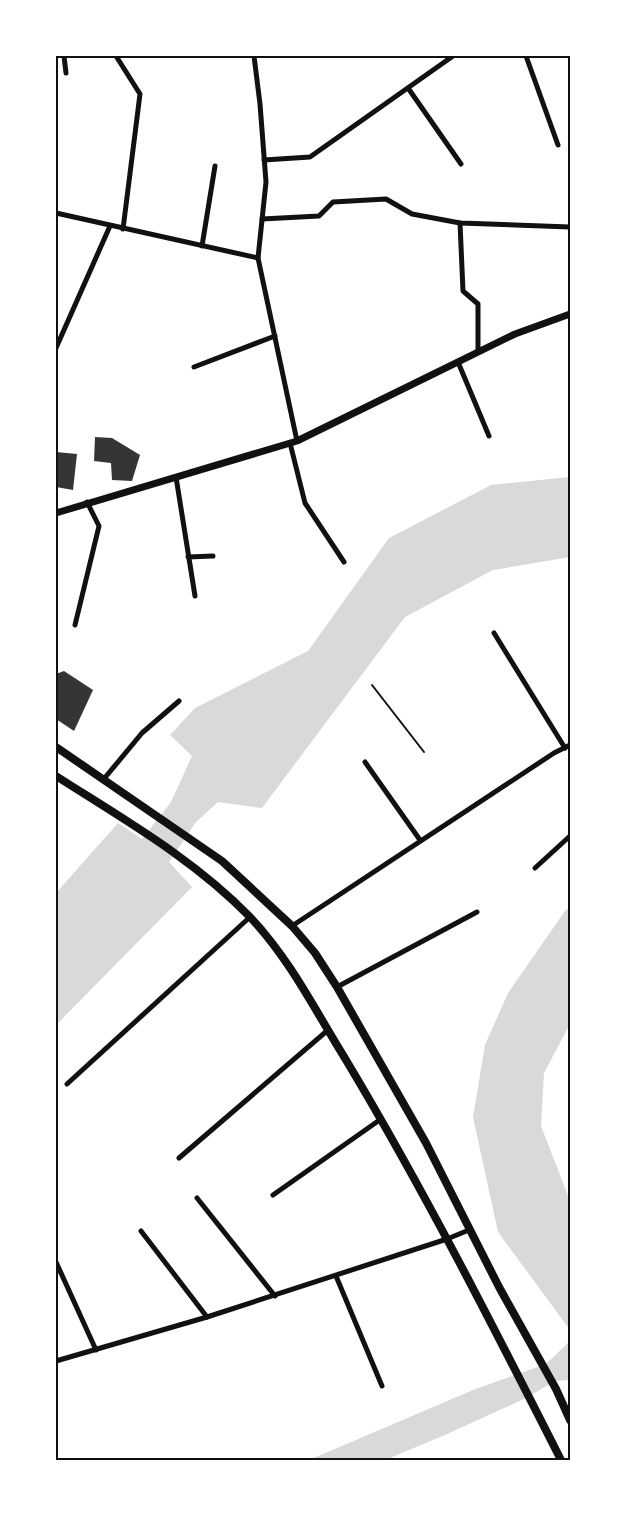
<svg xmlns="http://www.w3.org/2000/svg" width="626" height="1516" font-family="Ubuntu,sans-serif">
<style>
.water{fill:#d9d9d9}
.building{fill:#353535}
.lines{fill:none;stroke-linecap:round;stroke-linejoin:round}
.path{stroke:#111;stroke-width:2}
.minor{stroke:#111;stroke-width:5}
.tertiary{stroke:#111;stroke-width:7}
.trunk{stroke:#111;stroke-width:8}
.neatline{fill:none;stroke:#111;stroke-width:2}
</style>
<rect width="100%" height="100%" fill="#fff"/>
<!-- water -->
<g class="water">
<path d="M570,477V557L493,570L405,617L262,808L218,802L196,822L169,862L192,887L56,1025V893L118,823L142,839L171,802L192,756L170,735L195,708L308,651L389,538L491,485Z"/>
<path d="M570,907V1024L544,1073L541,1126L570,1201V1330L498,1232L473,1117L485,1045L508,993L565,911Z"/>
<path d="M570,1341V1380L555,1381L526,1398L445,1435L385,1460H309L473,1390L546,1364Z"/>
</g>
<!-- building -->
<g class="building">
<path d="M95,437L112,438L140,455L132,481L112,480L111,463L94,461Z"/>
<path d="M56,452L77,454L73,490L56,487Z"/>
<path d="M64,671L93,690L74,731L56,719V674Z"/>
</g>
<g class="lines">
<!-- path -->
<path class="path" d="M372,685L424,752"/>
<!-- minor -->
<g class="minor">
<path d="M64,56L66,73"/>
<path d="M116,56L140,94L123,229"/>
<path d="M254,56L260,104L266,182L258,258L297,441"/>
<path d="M526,56L558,145"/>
<path d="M408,88L461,164"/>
<path d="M264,160L310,157L453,56"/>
<path d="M56,213L258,258"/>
<path d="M262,219L319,216L333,202L386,199L412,214L460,223L570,227"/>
<path d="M460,223L463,291L478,304V352"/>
<path d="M202,246L215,166"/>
<path d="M56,348L110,226"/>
<path d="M458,362L489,436"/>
<path d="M194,367L275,336"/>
<path d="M290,443L305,503L344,562"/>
<path d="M176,477L195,596"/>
<path d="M188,557L213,556"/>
<path d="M75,625L99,526L87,502"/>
<path d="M494,633L565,748"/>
<path d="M365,762L420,840"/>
<path d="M103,780L142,733L179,701"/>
<path d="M535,868L570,836"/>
<path d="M292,926L554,753L570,745"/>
<path d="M337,987L477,912"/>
<path d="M67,1084L250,917"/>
<path d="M179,1158L328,1030"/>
<path d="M273,1195L381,1119"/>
<path d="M197,1198L275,1296"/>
<path d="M141,1231L207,1317"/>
<path d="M56,1262L96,1350"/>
<path d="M336,1276L382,1386"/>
<path d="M56,1361L207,1317L447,1239L469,1230"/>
</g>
<!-- tertiary -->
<path class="tertiary" d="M56,513L297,441L515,334L570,314"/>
<!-- trunk -->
<g class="trunk">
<path d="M56,747L222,861L292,926L315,953L337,987L426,1143L499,1287L556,1389L570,1420"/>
<path d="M56,776C123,819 194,859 250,917C290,959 316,1012 346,1060C424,1190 493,1326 561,1460"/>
</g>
</g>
<!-- border -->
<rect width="626" height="1516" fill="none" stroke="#ffffff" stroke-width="114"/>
<rect x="57" y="57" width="512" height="1402" class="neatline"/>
</svg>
